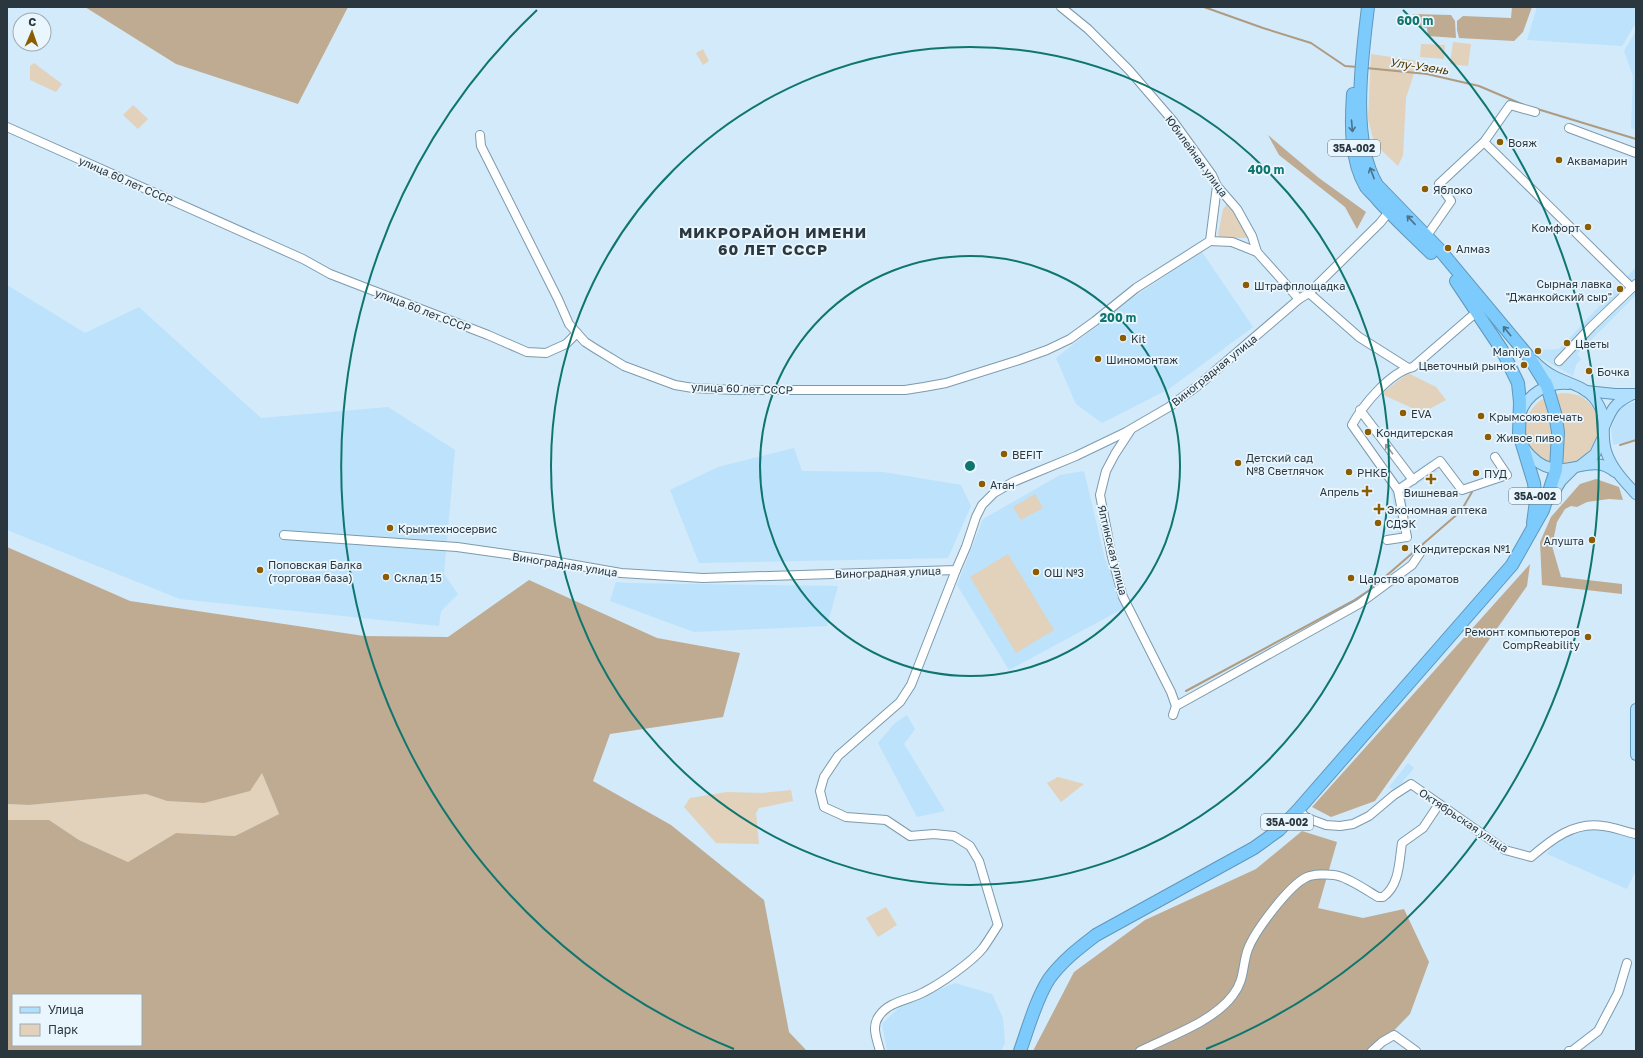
<svg xmlns="http://www.w3.org/2000/svg" width="1643" height="1058" font-family="'Golos Text',sans-serif">
<style>
.built{fill:#bde2fb}
.green{fill:#e2d1bb}
.forest{fill:#bfab91;fill-rule:evenodd}
.lines{fill:none;stroke-linecap:round;stroke-linejoin:round}
.stream{stroke:#ae9b81;stroke-width:2}
.minor-casing{stroke:#7d9aac;stroke-width:10}
.major-casing{stroke:#6097ba;stroke-width:12}
.highway-casing{stroke:#6097ba;stroke-width:14}
.minor{stroke:#fff;stroke-width:8}
.major{stroke:#b0e0fd;stroke-width:10}
.highway{stroke:#7ccbfc;stroke-width:12}
.oneway{stroke:#4b728b}
.oneway2{stroke:#959b9f}
.ring{fill:none;stroke:#0f766e;stroke-width:2}
.poi-dot{fill:#8b5c01;stroke:#eaf6fe;stroke-width:1.5}
.labels{text-anchor:middle;dominant-baseline:central;stroke-width:3.5;stroke-linejoin:round;paint-order:stroke}
.shield{fill:#eaf6fe;stroke:#647078;stroke-width:1}
.shield-label{font-size:10px;font-weight:bold;fill:#2b373f}
.poi-label{font-size:11px;fill:#2b373f;stroke:#eaf6fe;text-anchor:start}
.street-label{font-size:11px;fill:#2b373f;stroke:#eaf6fe}
.water-label{font-size:12px;font-style:italic;fill:#543706;stroke:#eaf6fe}
.district-label{font-size:15px;font-weight:bold;letter-spacing:1px;fill:#2b373f;stroke:#eaf6fe}
.centre{fill:#0f766e;stroke:#eaf6fe;stroke-width:2}
.ring-label{font-size:12px;text-anchor:middle;font-weight:bold;fill:#0f766e;stroke:#eaf6fe;stroke-width:3.5;stroke-linejoin:round;paint-order:stroke}
</style>
<rect width="100%" height="100%" fill="#d2eafa"/>
<!-- built -->
<g class="built">
<path d="M1537,7H1636V23L1622,46L1527,40Z"/>
<path d="M1636,31V130L1631,128L1633,76L1624,51Z"/>
<path d="M1202,252L1253,327L1169,389L1102,423L1076,404L1056,358L1132,298Z"/>
<path d="M1636,267V295L1577,354L1581,359L1576,365L1573,376L1537,356L1541,350L1559,349Z"/>
<path d="M7,285L85,333L139,307L261,418L388,407L455,450L444,574L458,594L441,611L439,626L180,599L7,530Z"/>
<path d="M1636,402V439L1613,445L1611,428L1620,406Z"/>
<path d="M794,448L802,471L883,472L961,485L971,506L948,558L699,563L670,490L718,467Z"/>
<path d="M1430,461L1437,471L1405,492L1411,536L1399,537L1391,488Z"/>
<path d="M1084,471L1105,559L1126,607L1009,670L957,585L983,519L1060,475Z"/>
<path d="M616,582L628,583L838,586L827,626L694,632L610,601Z"/>
<path d="M907,715L915,729L904,744L945,811L917,817L878,743L895,723Z"/>
<path d="M1408,763L1414,768L1395,791L1389,787Z"/>
<path d="M1602,828L1636,837V874H1634L1627,889L1547,854L1557,839L1578,829Z"/>
<path d="M955,983L992,994L1003,1018L1005,1043L1001,1051H887L882,1024L901,1006Z"/>
</g>
<!-- green -->
<g class="green">
<path d="M1453,42L1471,44L1468,66L1450,64Z"/>
<path d="M1421,44L1445,45L1444,59L1420,57Z"/>
<path d="M703,49L709,61L703,65L696,53Z"/>
<path d="M1371,54L1418,61L1406,98L1403,155L1398,166L1374,143L1368,119Z"/>
<path d="M34,63L62,84L56,92L30,80V66Z"/>
<path d="M133,105L148,119L138,129L123,115Z"/>
<path d="M1227,204L1231,206L1251,238H1220L1218,234L1223,209Z"/>
<path d="M1408,373L1436,387L1446,400L1418,415L1410,407L1381,394Z"/>
<path d="M1566,393C1573,394 1581,395 1586,400C1612,421 1594,463 1563,465V439L1554,394Z"/>
<path d="M1544,398C1555,417 1554,441 1550,462C1519,450 1516,416 1544,398Z"/>
<path d="M1035,494L1043,508L1021,520L1013,507Z"/>
<path d="M1008,554L1054,630L1016,653L970,577Z"/>
<path d="M262,773L279,814L235,836L176,833L128,862L79,840L49,820H7V804L29,805L146,794L167,801Z"/>
<path d="M1058,777L1084,784L1061,802L1047,783Z"/>
<path d="M791,790L793,801L759,808L756,813L759,844L716,843L684,807L690,798L727,792L762,793Z"/>
<path d="M886,907L897,925L878,937L866,918Z"/>
</g>
<!-- forest -->
<g class="forest">
<path d="M85,7H348L298,104L176,64Z"/>
<path d="M1512,7H1532L1523,32L1514,41L1459,38L1457,30V21L1463,16L1511,18Z"/>
<path d="M1413,14L1451,15L1455,21L1456,38L1428,36L1427,28L1414,25Z"/>
<path d="M1268,135L1319,178L1366,212L1357,229L1345,207L1279,155Z"/>
<path d="M1596,479L1619,487L1623,500L1609,499L1587,502L1577,507L1571,506L1565,509L1557,522L1552,546L1561,577L1622,584V594L1542,585L1540,542L1551,517L1580,484Z"/>
<path d="M7,547L130,601L364,636L448,637L529,580L657,638L740,653L723,717L610,734L593,781L671,825L764,900L789,1032L807,1051H7V820H49L79,840L128,862L176,833L235,836L279,814L262,773L250,791L204,803L167,801L146,794L29,805L7,804ZM13,995H141V1045H13Z"/>
<path d="M1530,564L1527,586L1375,801L1331,817L1312,807Z"/>
<path d="M1302,831L1337,842L1318,908L1363,918L1404,909L1429,962L1410,1014L1374,1051H1033L1074,972L1145,920L1256,869Z"/>
</g>
<g class="lines">
<!-- stream -->
<g class="stream">
<path d="M1204,7L1263,28L1311,43L1345,66L1358,67"/>
<path d="M1366,68L1427,74L1479,86L1524,105"/>
<path d="M1534,108L1636,139"/>
<path d="M1620,445L1636,440"/>
<path d="M1186,691L1353,601L1371,589L1461,511L1472,492"/>
</g>
<!-- minor casing -->
<g class="minor-casing">
<g id="minor">
<path d="M1061,7L1088,29L1129,70L1173,121L1212,175L1217,186L1237,209L1252,236L1257,252L1299,299"/>
<path d="M7,127L303,259L330,274L488,335L527,352L546,353L566,344L577,333L585,342L596,349L624,366L675,385L693,388L735,390H905L924,387L946,383L1019,360L1047,350L1070,339L1095,321L1136,288L1210,241L1217,186"/>
<path d="M1569,128L1636,153"/>
<path d="M480,135L481,146L558,299L569,324L577,333"/>
<path d="M1484,142L1632,288"/>
<path d="M1426,237L1451,201L1439,184L1484,142L1510,105L1535,112"/>
<path d="M1210,241L1232,242L1257,252"/>
<path d="M1309,293L1359,337L1408,368"/>
<path d="M1559,361L1592,326L1636,284"/>
<path d="M1360,410L1413,480"/>
<path d="M1130,431L1115,454L1106,471L1100,495L1112,557L1123,597L1171,692L1176,706"/>
<path d="M1398,490L1440,461L1462,490L1507,475L1495,457"/>
<path d="M284,535L457,547L541,559L621,573L703,578L956,570L966,547L976,517L982,505L994,493L1013,482L1076,456L1126,432L1169,407L1200,384L1299,299L1309,293L1380,223L1392,208"/>
<path d="M1387,540L1407,537L1398,490L1352,425C1363,405 1390,372 1413,367L1480,309"/>
<path d="M1173,715L1176,706L1359,604L1412,565L1422,550"/>
<path d="M1298,810L1307,818L1326,825L1340,826L1353,824L1369,816L1394,795L1411,784L1505,850L1531,857C1551,840 1574,821 1603,826C1614,827 1625,832 1636,834"/>
<path d="M880,1051C877,1039 871,1027 879,1016C889,1001 910,1000 924,992C940,984 972,962 983,948C988,941 993,933 998,925L979,861L970,846L954,836L934,834L910,836L886,820L846,817L824,807L820,791L824,777L838,756L900,702L911,685L956,570"/>
<path d="M1140,1051C1170,1036 1213,1022 1233,995C1245,980 1242,965 1248,949C1255,931 1289,885 1307,877C1314,874 1327,874 1334,875C1346,876 1366,890 1378,897H1383C1400,885 1399,861 1402,843L1423,828L1439,804"/>
<path d="M1372,1051L1382,1042L1394,1035L1416,1051"/>
<path d="M1569,1051H1572L1598,1031L1618,993L1627,963"/>
</g>
</g>
<!-- major casing -->
<g class="major-casing">
<g id="major">
<path d="M1534,361C1540,367 1546,372 1554,376C1567,383 1584,386 1594,398C1610,418 1600,431 1606,451C1611,468 1625,482 1636,494"/>
<path d="M1586,391L1615,394H1636"/>
<path d="M1520,415C1526,394 1547,382 1568,384"/>
<path d="M1605,425C1612,408 1615,403 1631,395"/>
<path d="M1524,448C1559,494 1586,447 1615,472"/>
<path d="M1581,465L1595,454L1603,437"/>
<path d="M1550,499L1561,481L1574,468"/>
<path d="M1636,709V755"/>
</g>
</g>
<!-- highway casing -->
<g class="highway-casing">
<g id="highway">
<path d="M1353,94C1351,124 1350,160 1366,187C1370,192 1375,196 1378,200C1395,219 1413,235 1431,253"/>
<path d="M1456,281L1502,350L1518,383L1520,402L1519,434L1534,483L1536,501L1533,523"/>
<path d="M1020,1051C1028,1029 1036,999 1049,979C1062,961 1079,948 1096,935L1254,848L1279,830L1298,810L1512,565L1543,510L1556,470L1558,432L1555,413L1547,386L1529,357L1439,249L1377,185C1350,140 1362,58 1368,7"/>
</g>
</g>
<!-- minor -->
<use href="#minor" class="minor"/>
<!-- major -->
<use href="#major" class="major"/>
<!-- highway -->
<use href="#highway" class="highway"/>
</g>
<!-- one-way arrows -->
<defs><path id="oneway-shaft" d="M-6 0H5M1.5-3L5.5 0L1.5 3" fill="none" stroke-width="1.6" stroke-linecap="round" stroke-linejoin="round"/></defs>
<g class="oneway">
<use href="#oneway-shaft" transform="translate(1352 126) rotate(85)"/>
<use href="#oneway-shaft" transform="translate(1372 173) rotate(-111)"/>
<use href="#oneway-shaft" transform="translate(1411 220) rotate(-133)"/>
<use href="#oneway-shaft" transform="translate(1507 331) rotate(-129)"/>
</g>
<use class="oneway2" href="#oneway-shaft" transform="translate(1389 449) rotate(-127)"/>
<!-- distance rings -->
<g class="ring">
<circle cx="970" cy="466" r="210"/>
<circle cx="970" cy="466" r="419"/>
<path d="M734 1049A629 629 0 0 1 537 10M1403 10A629 629 0 0 1 1206 1049"/>
</g>
<!-- markers -->
<g class="poi-dot">
<circle cx="1500" cy="142" r="4"/>
<circle cx="1559" cy="160" r="4"/>
<circle cx="1425" cy="189" r="4"/>
<circle cx="1588" cy="227" r="4"/>
<circle cx="1448" cy="248" r="4"/>
<circle cx="1246" cy="285" r="4"/>
<circle cx="1620" cy="289" r="4"/>
<circle cx="1123" cy="338" r="4"/>
<circle cx="1567" cy="343" r="4"/>
<circle cx="1538" cy="351" r="4"/>
<circle cx="1098" cy="359" r="4"/>
<circle cx="1524" cy="365" r="4"/>
<circle cx="1589" cy="371" r="4"/>
<circle cx="1403" cy="413" r="4"/>
<circle cx="1481" cy="416" r="4"/>
<circle cx="1368" cy="432" r="4"/>
<circle cx="1488" cy="437" r="4"/>
<circle cx="1004" cy="454" r="4"/>
<circle cx="1238" cy="463" r="4"/>
<circle cx="1349" cy="472" r="4"/>
<circle cx="1476" cy="473" r="4"/>
<path d="M1429 473h4v4h4v4h-4v4h-4v-4h-4v-4h4z"/>
<circle cx="982" cy="484" r="4"/>
<path d="M1365 485h4v4h4v4h-4v4h-4v-4h-4v-4h4z"/>
<path d="M1377 503h4v4h4v4h-4v4h-4v-4h-4v-4h4z"/>
<circle cx="1378" cy="523" r="4"/>
<circle cx="390" cy="528" r="4"/>
<circle cx="1592" cy="540" r="4"/>
<circle cx="1405" cy="548" r="4"/>
<circle cx="260" cy="570" r="4"/>
<circle cx="1036" cy="572" r="4"/>
<circle cx="386" cy="577" r="4"/>
<circle cx="1351" cy="578" r="4"/>
<circle cx="1588" cy="637" r="4"/>
</g>
<g class="labels">
<!-- shield labels -->
<g class="shield">
<rect x="1328" y="140" width="52" height="16" rx="3"/>
<rect x="1509" y="488" width="52" height="16" rx="3"/>
<rect x="1261" y="814" width="52" height="16" rx="3"/>
</g>
<g class="shield-label">
<text x="1354" y="148">35А-002</text>
<text x="1535" y="496">35А-002</text>
<text x="1287" y="822">35А-002</text>
</g>
<!-- poi labels -->
<g class="poi-label">
<text x="1508" y="142">Вояж</text>
<text x="1567" y="160">Аквамарин</text>
<text x="1433" y="189">Яблоко</text>
<text x="1580" y="227" text-anchor="end">Комфорт</text>
<text x="1456" y="248">Алмаз</text>
<text x="1612" y="283" text-anchor="end">Сырная лавка<tspan x="1612" dy="13">"Джанкойский сыр"</tspan></text>
<text x="1254" y="285">Штрафплощадка</text>
<text x="1131" y="338">Kit</text>
<text x="1575" y="343">Цветы</text>
<text x="1530" y="351" text-anchor="end">Maniya</text>
<text x="1106" y="359">Шиномонтаж</text>
<text x="1516" y="365" text-anchor="end">Цветочный рынок</text>
<text x="1597" y="371">Бочка</text>
<text x="1411" y="413">EVA</text>
<text x="1489" y="416">Крымсоюзпечать</text>
<text x="1376" y="432">Кондитерская</text>
<text x="1496" y="437">Живое пиво</text>
<text x="1012" y="454">BEFIT</text>
<text x="1246" y="457">Детский сад<tspan x="1246" dy="13">№8 Светлячок</tspan></text>
<text x="1357" y="472">РНКБ</text>
<text x="1484" y="473">ПУД</text>
<text x="990" y="484">Атан</text>
<text x="1359" y="491" text-anchor="end">Апрель</text>
<text x="1431" y="492" text-anchor="middle">Вишневая</text>
<text x="1387" y="509">Экономная аптека</text>
<text x="1386" y="523">СДЭК</text>
<text x="398" y="528">Крымтехносервис</text>
<text x="1584" y="540" text-anchor="end">Алушта</text>
<text x="1413" y="548">Кондитерская №1</text>
<text x="268" y="564">Поповская Балка<tspan x="268" dy="13">(торговая база)</tspan></text>
<text x="1044" y="572">ОШ №3</text>
<text x="394" y="577">Склад 15</text>
<text x="1359" y="578">Царство ароматов</text>
<text x="1580" y="631" text-anchor="end">Ремонт компьютеров<tspan x="1580" dy="13">CompReability</tspan></text>
</g>
<!-- street labels -->
<g class="street-label">
<text transform="translate(1197 156) rotate(54)">Юбилейная улица</text>
<text transform="translate(126 180) rotate(24)">улица 60 лет СССР</text>
<text transform="translate(423 310) rotate(21)">улица 60 лет СССР</text>
<text transform="translate(1214 370) rotate(-39)">Виноградная улица</text>
<text transform="translate(742 388) rotate(2)">улица 60 лет СССР</text>
<text transform="translate(1113 550) rotate(76)">Ялтинская улица</text>
<text transform="translate(565 564) rotate(9)">Виноградная улица</text>
<text transform="translate(888 572) rotate(-2)">Виноградная улица</text>
<text transform="translate(1464 820) rotate(34)">Октябрьская улица</text>
</g>
<!-- water labels -->
<g class="water-label">
<text transform="translate(1419 66) rotate(8)">Улу-Узень</text>
</g>
<!-- district labels -->
<g class="district-label">
<text x="773" y="232">МИКРОРАЙОН ИМЕНИ<tspan x="773" dy="17">60 ЛЕТ СССР</tspan></text>
</g>
</g>
<circle cx="970" cy="466" r="6" class="centre"/>
<g class="ring-label">
<text x="1415" y="25">600 m</text>
<text x="1266" y="174">400 m</text>
<text x="1118" y="322">200 m</text>
</g>
<!-- border -->
<rect width="1643" height="1058" fill="none" stroke="#2b373f" stroke-width="16"/>
<!-- legend -->
<rect x="12" y="994" width="130" height="52" fill="#eaf6fe" stroke="#9eaab2"/>
<rect x="20" y="1007" width="20" height="6" fill="#b0e0fd" stroke="#9eaab2"/>
<text x="48" y="1014" font-size="12" fill="#2b373f">Улица</text>
<rect x="20" y="1024" width="20" height="12" fill="#e2d1bb" stroke="#9eaab2"/>
<text x="48" y="1034" font-size="12" fill="#2b373f">Парк</text>
<!-- north arrow -->
<g transform="translate(32 32) rotate(2)"><circle r="19" fill="#eaf6fe" stroke="#9eaab2"/>
<path d="M0-3L7 15L0 10L-7 15Z" fill="#8b5c01"/>
<text y="-6" font-size="11" font-weight="bold" text-anchor="middle" fill="#2b373f">С</text>
</g>
</svg>
